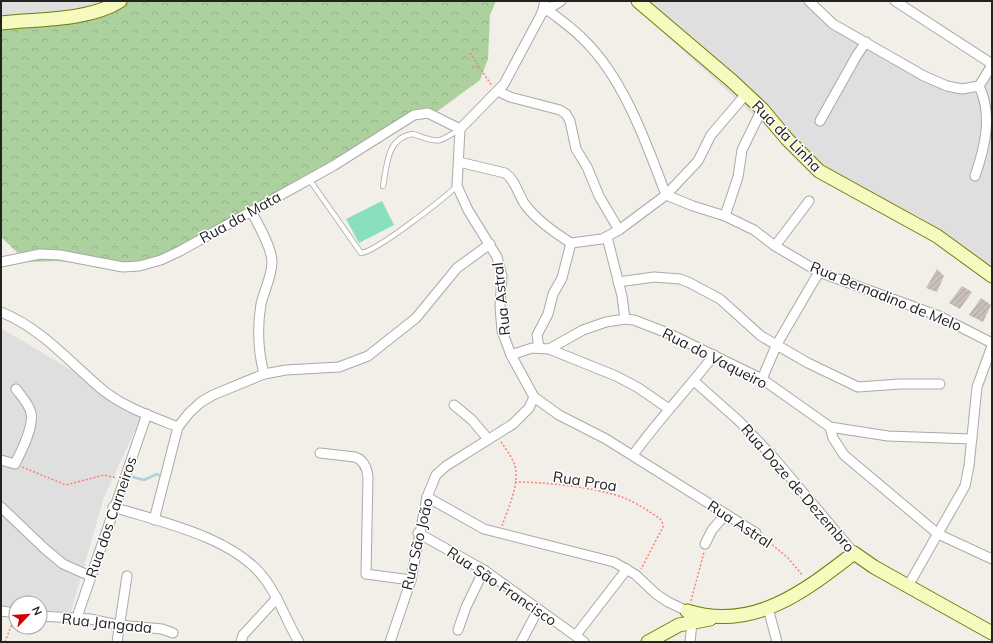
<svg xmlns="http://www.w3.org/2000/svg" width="993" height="643" font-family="Mulish,sans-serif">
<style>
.residential{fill:#e0dfdf}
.forest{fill:url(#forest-crowns)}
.pitch{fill:#88e0be}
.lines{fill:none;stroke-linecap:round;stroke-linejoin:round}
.stream{stroke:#aad3df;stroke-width:2.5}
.building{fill:url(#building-hatch)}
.lane-casing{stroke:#a9a9a9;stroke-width:6}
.street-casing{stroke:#a9a9a9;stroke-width:11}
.secondary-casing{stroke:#707d05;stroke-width:15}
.path{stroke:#fa8072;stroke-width:1.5;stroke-dasharray:2 2;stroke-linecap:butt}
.lane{stroke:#fff;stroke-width:4.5}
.street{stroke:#fff;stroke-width:9}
.secondary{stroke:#f7fabf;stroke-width:13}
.labels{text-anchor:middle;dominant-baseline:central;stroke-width:3;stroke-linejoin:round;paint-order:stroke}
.street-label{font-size:15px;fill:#222;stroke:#fff}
</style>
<defs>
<pattern id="forest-crowns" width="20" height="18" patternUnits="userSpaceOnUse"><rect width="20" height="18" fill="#add19e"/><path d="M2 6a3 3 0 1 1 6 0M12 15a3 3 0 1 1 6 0" fill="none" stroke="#95b388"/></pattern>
<pattern id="building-hatch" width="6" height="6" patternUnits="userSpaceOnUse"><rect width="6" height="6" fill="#c7bfb8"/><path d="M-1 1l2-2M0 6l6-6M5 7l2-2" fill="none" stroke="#aba49e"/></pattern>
</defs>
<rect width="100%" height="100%" fill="#f2efe9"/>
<!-- residential -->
<g class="residential">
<path d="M1,1H111L102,5L1,19Z"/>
<path d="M629,1H811L839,26L942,82L976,83L992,69V272L985,263L918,216L823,179Z"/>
<path d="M1,328L143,413L104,497L71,612L40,611V603H16V610H4L1,617Z"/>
</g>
<!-- forest -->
<path class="forest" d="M128,1H496L490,15L488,59L480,80L435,113L421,108L181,250L163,258L121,266L56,261L27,262L1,237V26L98,12Z"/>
<!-- pitch -->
<path class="pitch" d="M382,201L394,225L359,243L346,219Z"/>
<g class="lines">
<!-- stream -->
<path class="stream" d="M129,476L144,480L157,474L162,477"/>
</g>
<!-- building -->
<g class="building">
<path d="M937,269L944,276L937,292L926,288Z"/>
<path d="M962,286L972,292L960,309L949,303Z"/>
<path d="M981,298L991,305L983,322L969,315Z"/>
</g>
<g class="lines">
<!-- lane casing -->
<g class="lane-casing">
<g id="lane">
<path d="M309,179L361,253C376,252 443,199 457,186"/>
<path d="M383,186C387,165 387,137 413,134C440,143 436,144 460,129"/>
</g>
</g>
<!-- street casing -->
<g class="street-casing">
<g id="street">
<path d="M561,1L542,13L504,84L460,129L457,186L468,210L497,257L502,276L500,307L502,331L511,355L534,397L559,415L606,439L756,533"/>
<path d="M809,1L833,24L924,76L947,86L962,89L979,86L992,65"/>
<path d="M895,1L992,64"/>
<path d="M548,10C559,19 571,27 581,37C623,76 646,142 666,195"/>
<path d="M542,13L545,1"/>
<path d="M498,91L510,97L560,110L566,114L570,121L576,149L587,167L599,196L619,230"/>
<path d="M820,121L857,55L866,42"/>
<path d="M459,162L505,173C517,181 518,197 527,207C539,222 555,233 571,243L602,239L619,230L666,195L698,161L711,135L746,94"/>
<path d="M975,176C985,147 993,115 979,86"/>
<path d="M666,195L693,206L725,216L754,230L775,246L819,272L939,316L992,343"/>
<path d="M251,211C258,224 272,248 272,262C272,276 264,291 261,304C257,328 258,351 264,374"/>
<path d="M725,216L738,177L742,150L762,109"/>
<path d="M607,237L622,296L625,319"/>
<path d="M775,246L809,201"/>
<path d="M1,262L40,254L60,255L123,267L139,266L161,260L180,251L333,166L414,115L428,113L460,129"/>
<path d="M618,282L654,277L680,279L690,283L720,299L761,336L808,363L858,387L900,384H940"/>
<path d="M1,312C43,329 70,363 104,391C126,408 153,417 178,427"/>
<path d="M539,348L537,335L548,314L553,294L562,278L571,243"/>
<path d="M549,349L583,330L606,322L625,319L634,320L670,334L762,379L830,427L888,436L972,439"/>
<path d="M511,355L532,348L549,349L616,376L637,387L669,409"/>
<path d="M762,379L777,344L819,272"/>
<path d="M694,381L739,421L774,458L854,553"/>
<path d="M454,405L472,420L488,439"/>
<path d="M830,427L833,438L844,455L938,534L992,559"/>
<path d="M320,453L355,457C364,460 367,468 368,477L366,574L411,580"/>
<path d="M633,455C658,420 688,389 714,355"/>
<path d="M1,460L15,464C21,452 34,427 31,413C29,404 22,397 16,389"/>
<path d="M427,497L484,529L614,562L636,575L656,594L668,602L687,611L692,623L690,642"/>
<path d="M1,507L45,549L63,564L90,576"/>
<path d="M113,507C161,522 233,537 264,578C279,597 286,621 299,642"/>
<path d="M154,520L178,427L189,413L201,402L213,395L264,374L286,370L339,367L368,356L416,318L457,268L490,244"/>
<path d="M418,533L484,570L584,642"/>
<path d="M705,544L712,530L726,514"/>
<path d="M908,586L965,486L969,466L977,387L992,346"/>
<path d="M768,608L777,642"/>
<path d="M1,611L16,613"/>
<path d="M40,616L90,619L119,625L162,629L173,633"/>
<path d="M76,620L147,414"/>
<path d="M458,630L466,607L484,570"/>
<path d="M576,635L627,569"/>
<path d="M117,642L127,576"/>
<path d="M241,642L243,635L277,598"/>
<path d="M390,642L411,580L427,497L436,475L446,466L513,424L529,408L534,397"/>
<path d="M521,642L538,610"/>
</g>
</g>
<!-- secondary casing -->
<g class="secondary-casing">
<g id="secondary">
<path d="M638,1L732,81L762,109L787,139L819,171L937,236L992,276"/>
<path d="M1,23C37,19 89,21 120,1"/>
<path d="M687,611C753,632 805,591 854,553L874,567L992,633"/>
<path d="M648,642L679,625L710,619"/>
</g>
</g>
<!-- path -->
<g class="path">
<path d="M470,53L492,86"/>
<path d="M501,442C506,449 512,457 515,466C520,484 508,508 502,526"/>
<path d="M22,467L66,485L104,475L117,478"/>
<path d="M515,482C546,482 593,487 622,497C635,502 647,510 659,518L662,521L663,527L641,569"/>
<path d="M763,537L788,558L803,576"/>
<path d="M691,601L704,552"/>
<path d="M5,642L13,621"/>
</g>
<!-- lane -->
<use href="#lane" class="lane"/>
<!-- street -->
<use href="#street" class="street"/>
<!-- secondary -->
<use href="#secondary" class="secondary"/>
</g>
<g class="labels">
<!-- street labels -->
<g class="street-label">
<text transform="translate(787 136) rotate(46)">Rua da Linha</text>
<text transform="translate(240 217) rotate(-29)">Rua da Mata</text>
<text transform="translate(886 296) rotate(22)">Rua Bernadino de Melo</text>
<text transform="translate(501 299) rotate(-96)">Rua Astral</text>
<text transform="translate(715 358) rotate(27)">Rua do Vaqueiro</text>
<text transform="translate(585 481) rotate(9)">Rua Proa</text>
<text transform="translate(798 488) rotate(49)">Rua Doze de Dezembro</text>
<text transform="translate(111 517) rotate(-71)">Rua dos Carneiros</text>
<text transform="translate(740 524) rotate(33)">Rua Astral</text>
<text transform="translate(417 544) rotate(-77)">Rua São João</text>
<text transform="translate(502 586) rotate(34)">Rua São Francisco</text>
<text transform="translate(107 623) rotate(6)">Rua Jangada</text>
</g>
</g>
<!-- border -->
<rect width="993" height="643" fill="none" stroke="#222222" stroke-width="4"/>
<!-- north arrow -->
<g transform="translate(28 615) rotate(65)"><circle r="19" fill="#ffffff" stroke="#a7a7a7"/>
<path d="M0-3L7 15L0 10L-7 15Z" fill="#d40000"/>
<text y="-6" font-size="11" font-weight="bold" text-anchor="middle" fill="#222222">N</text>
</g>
</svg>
